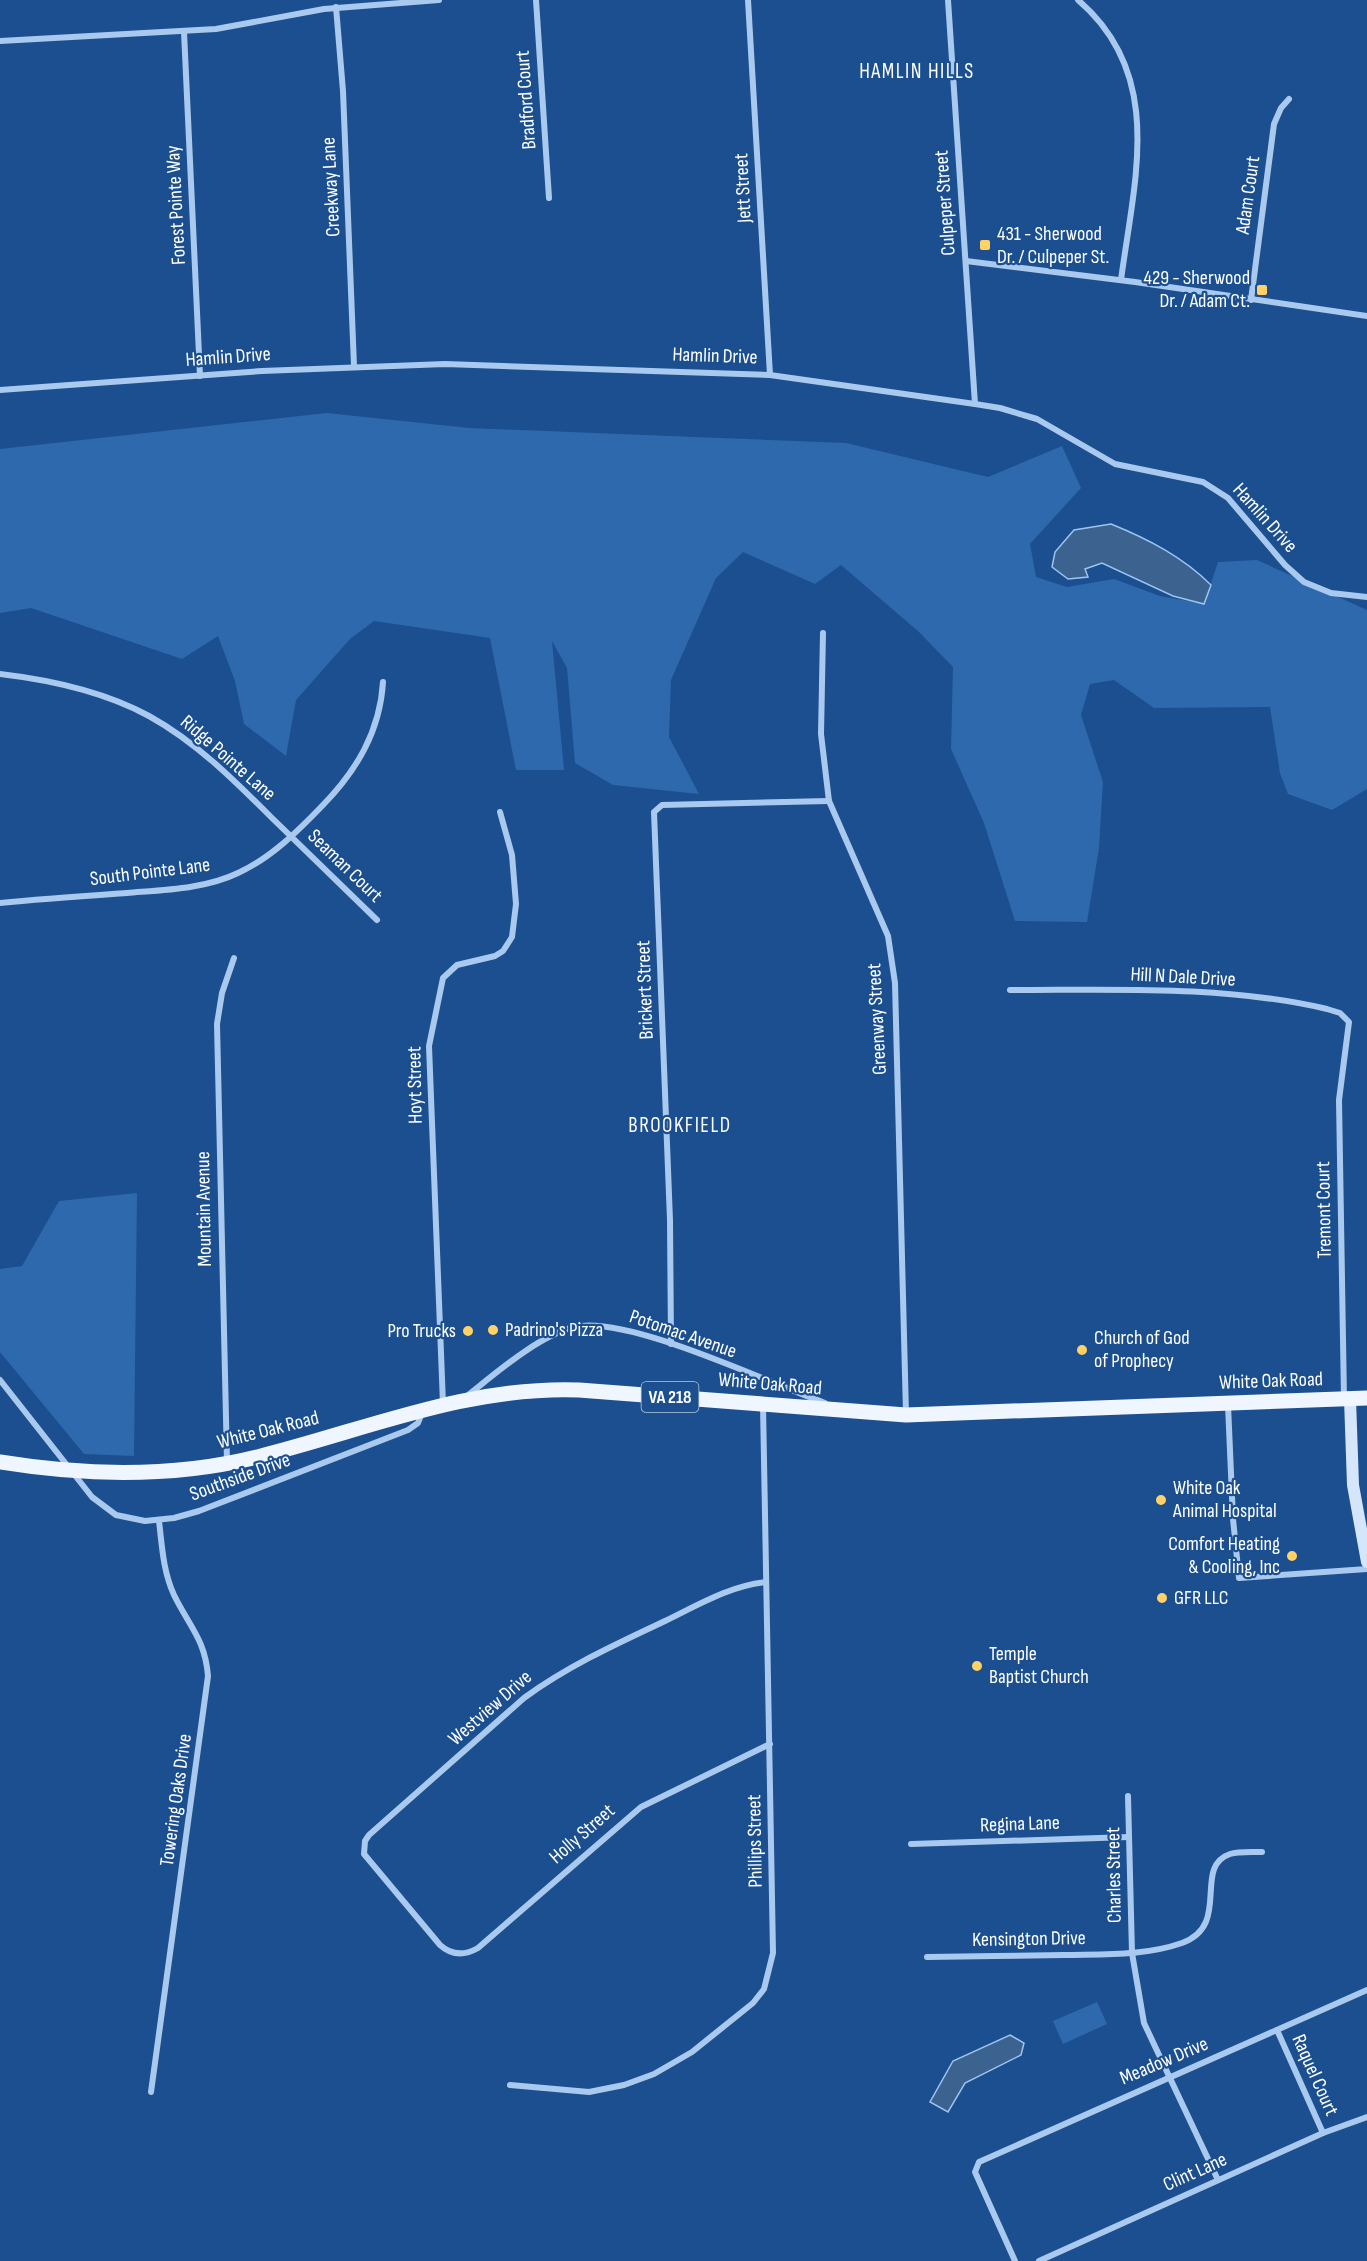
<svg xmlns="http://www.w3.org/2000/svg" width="1367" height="2261" font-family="'Sofia Sans Condensed',sans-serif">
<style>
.green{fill:#2e69ad}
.water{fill:#3c6290;stroke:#9cc4f0;stroke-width:1.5}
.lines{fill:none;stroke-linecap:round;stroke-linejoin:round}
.street{stroke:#a9c9ee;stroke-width:6}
.secondary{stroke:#d6e6fa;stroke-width:12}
.primary{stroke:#f0f6ff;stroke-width:15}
.poi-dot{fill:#ffd166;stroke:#1b4f8f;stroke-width:2}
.labels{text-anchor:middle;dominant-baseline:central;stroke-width:4.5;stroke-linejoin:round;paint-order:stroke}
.shield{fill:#1b4f8f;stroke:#bbcadd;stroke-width:1.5}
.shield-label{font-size:18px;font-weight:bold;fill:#fff}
.street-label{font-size:20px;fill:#fff;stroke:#1b4f8f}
.poi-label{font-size:20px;fill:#fff;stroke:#1b4f8f;text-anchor:start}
.neighbourhood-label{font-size:21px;letter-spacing:1.5px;fill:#fff;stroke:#1b4f8f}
</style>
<rect width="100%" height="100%" fill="#1b4f8f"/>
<!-- green -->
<g class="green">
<path d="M327,413L469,428L846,443L988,477L1062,446L1081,488L1030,544L1036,577L1067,587L1114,579L1160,596L1204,604L1218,562L1257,560L1367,610V789L1332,810L1288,794L1280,773L1270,707L1154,708L1114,680L1090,684L1081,715L1103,782L1099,848L1087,922L1015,921L984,823L951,749L953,667L919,632L841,565L815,584L743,552L716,578L671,680L669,737L699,794L613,785L575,763L567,668L552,641L564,770H516L490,638L374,621L350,639L296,700L286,756L244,724L235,681L218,636L182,659L31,608L0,613V449Z"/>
<path d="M137,1193L134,1456L84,1454L0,1352V1269L22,1266L59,1201Z"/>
<path d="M1097,2002L1107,2024L1063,2044L1053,2021Z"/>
</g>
<!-- water -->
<g class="water">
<path d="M1111,524C1148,539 1183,557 1211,585L1204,604L1173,596L1102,563L1085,569L1088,577L1068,579L1052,567L1055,552L1074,530Z"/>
<path d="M1010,2035L1024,2043L1021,2055L965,2083L948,2112L930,2102L953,2061Z"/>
</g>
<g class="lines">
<!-- street -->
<g class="street">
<path d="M536,0L549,198"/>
<path d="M748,0L770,375"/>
<path d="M948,0L975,404"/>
<path d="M1078,0C1166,75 1134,181 1121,280"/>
<path d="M336,7L343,91L354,366"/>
<path d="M184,32L200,376"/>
<path d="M0,41L216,29L324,9L439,0"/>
<path d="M966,261L1135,282L1367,316"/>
<path d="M1251,300L1274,124L1281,108L1289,99"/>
<path d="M0,390L262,371L445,364L770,375L975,404L1000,408L1037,419L1115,464L1203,482L1228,498L1285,565L1304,582L1331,593L1367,597"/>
<path d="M823,633L821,734L829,801L888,936L895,983L906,1414"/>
<path d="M0,674C51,680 103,691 149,716C196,742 234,780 272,818C307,852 342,886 377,920"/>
<path d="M0,903C42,899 85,896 127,893C163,890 205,889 238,873C271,858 298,831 323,805C357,770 380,731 383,682"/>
<path d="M1010,990C1115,990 1224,985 1327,1009L1340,1013L1349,1022L1339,1100L1344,1399"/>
<path d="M671,1344L670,1220L654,812L662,805L829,801"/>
<path d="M0,1380L92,1497L116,1515L145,1521L174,1518L199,1511L408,1430L418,1423L422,1413"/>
<path d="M467,1396C496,1373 538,1336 574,1327C626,1314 769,1383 825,1403"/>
<path d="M443,1404L429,1046L443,978L457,965L495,956L503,951L512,937L516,904L512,855L500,812"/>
<path d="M1228,1405L1233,1519L1239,1578L1367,1569"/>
<path d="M227,1462L217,1024L222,993L234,958"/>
<path d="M766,1582C729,1586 698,1605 665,1621C616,1644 568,1666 524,1698L369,1835L365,1841L364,1854L440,1945C451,1955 464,1956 478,1948L641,1807L770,1744"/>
<path d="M1128,1796L1132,1953L1144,2023L1218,2180"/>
<path d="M911,1844L1129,1837"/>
<path d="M927,1957C973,1956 1018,1956 1064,1955C1104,1954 1145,1956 1182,1943C1232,1925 1192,1867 1230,1854C1239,1851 1252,1852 1262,1852"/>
<path d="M1277,2030L1323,2133"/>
<path d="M510,2085L589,2092L624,2085L654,2074L692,2052L753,2003L764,1989L773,1953L763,1405"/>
<path d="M151,2092L208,1676C205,1639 189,1626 174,1595C163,1571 162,1546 159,1521"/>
<path d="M1015,2261L975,2172L979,2162L1367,1990"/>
<path d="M1039,2261L1323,2133L1367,2117"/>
</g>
<!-- secondary -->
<path class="secondary" d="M1350,1399L1353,1485L1367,1562"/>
<!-- primary -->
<path class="primary" d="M0,1462C86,1476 176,1478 261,1456C368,1429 467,1386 579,1390L906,1415L1367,1398"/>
</g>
<!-- markers -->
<g class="poi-dot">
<rect x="979" y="239" width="12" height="12" rx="3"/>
<rect x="1256" y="284" width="12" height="12" rx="3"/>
<circle cx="493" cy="1330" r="6"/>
<circle cx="468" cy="1331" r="6"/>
<circle cx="1082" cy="1350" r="6"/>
<circle cx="1161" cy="1500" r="6"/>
<circle cx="1292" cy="1556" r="6"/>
<circle cx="1162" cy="1598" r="6"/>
<circle cx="977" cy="1666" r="6"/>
</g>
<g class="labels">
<!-- shield labels -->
<rect class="shield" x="641.5" y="1382" width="57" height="30" rx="4.5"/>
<g class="shield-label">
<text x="670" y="1397">VA 218</text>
</g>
<!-- street labels -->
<g class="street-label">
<text transform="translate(526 100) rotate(-94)">Bradford Court</text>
<text transform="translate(331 187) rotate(-93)">Creekway Lane</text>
<text transform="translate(743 188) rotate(-93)">Jett Street</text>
<text transform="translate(1248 195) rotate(-82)">Adam Court</text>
<text transform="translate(945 203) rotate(-94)">Culpeper Street</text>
<text transform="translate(176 205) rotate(-93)">Forest Pointe Way</text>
<text transform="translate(715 356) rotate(2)">Hamlin Drive</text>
<text transform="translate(228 357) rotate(-4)">Hamlin Drive</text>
<text transform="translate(1265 518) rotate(48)">Hamlin Drive</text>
<text transform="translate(228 758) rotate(41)">Ridge Pointe Lane</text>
<text transform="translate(345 866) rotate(44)">Seaman Court</text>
<text transform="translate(150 872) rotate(-7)">South Pointe Lane</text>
<text transform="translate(1183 977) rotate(3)">Hill N Dale Drive</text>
<text transform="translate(645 990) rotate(-92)">Brickert Street</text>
<text transform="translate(877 1019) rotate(-93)">Greenway Street</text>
<text transform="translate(415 1085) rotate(-91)">Hoyt Street</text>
<text transform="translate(204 1209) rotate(-91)">Mountain Avenue</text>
<text transform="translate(1324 1210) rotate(-91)">Tremont Court</text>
<text transform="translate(683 1334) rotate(19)">Potomac Avenue</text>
<text transform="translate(1271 1381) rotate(-2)">White Oak Road</text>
<text transform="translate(770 1384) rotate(5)">White Oak Road</text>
<text transform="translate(268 1430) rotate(-14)">White Oak Road</text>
<text transform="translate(240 1477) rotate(-20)">Southside Drive</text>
<text transform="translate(490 1708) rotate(-41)">Westview Drive</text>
<text transform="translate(176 1800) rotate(-82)">Towering Oaks Drive</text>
<text transform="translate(1020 1824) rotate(-2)">Regina Lane</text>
<text transform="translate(582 1834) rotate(-41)">Holly Street</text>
<text transform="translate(755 1841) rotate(-91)">Phillips Street</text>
<text transform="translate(1114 1875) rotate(-91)">Charles Street</text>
<text transform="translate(1029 1939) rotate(-1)">Kensington Drive</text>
<text transform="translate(1164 2061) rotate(-23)">Meadow Drive</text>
<text transform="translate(1315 2075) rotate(66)">Raquel Court</text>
<text transform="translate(1195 2172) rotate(-24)">Clint Lane</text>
</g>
<!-- poi labels -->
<g class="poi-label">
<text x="997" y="234">431 - Sherwood<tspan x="997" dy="23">Dr. / Culpeper St.</tspan></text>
<text x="1250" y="278" text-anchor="end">429 - Sherwood<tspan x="1250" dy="23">Dr. / Adam Ct.</tspan></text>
<text x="505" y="1330">Padrino's Pizza</text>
<text x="456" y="1331" text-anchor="end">Pro Trucks</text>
<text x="1094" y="1338">Church of God<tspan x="1094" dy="23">of Prophecy</tspan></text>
<text x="1173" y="1488">White Oak<tspan x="1173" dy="23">Animal Hospital</tspan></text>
<text x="1280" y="1544" text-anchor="end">Comfort Heating<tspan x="1280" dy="23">&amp; Cooling, Inc</tspan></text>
<text x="1174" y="1598">GFR LLC</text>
<text x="989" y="1654">Temple<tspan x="989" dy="23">Baptist Church</tspan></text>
</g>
<!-- neighbourhood labels -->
<g class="neighbourhood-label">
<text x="917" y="71">HAMLIN HILLS</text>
<text x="680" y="1125">BROOKFIELD</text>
</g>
</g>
</svg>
